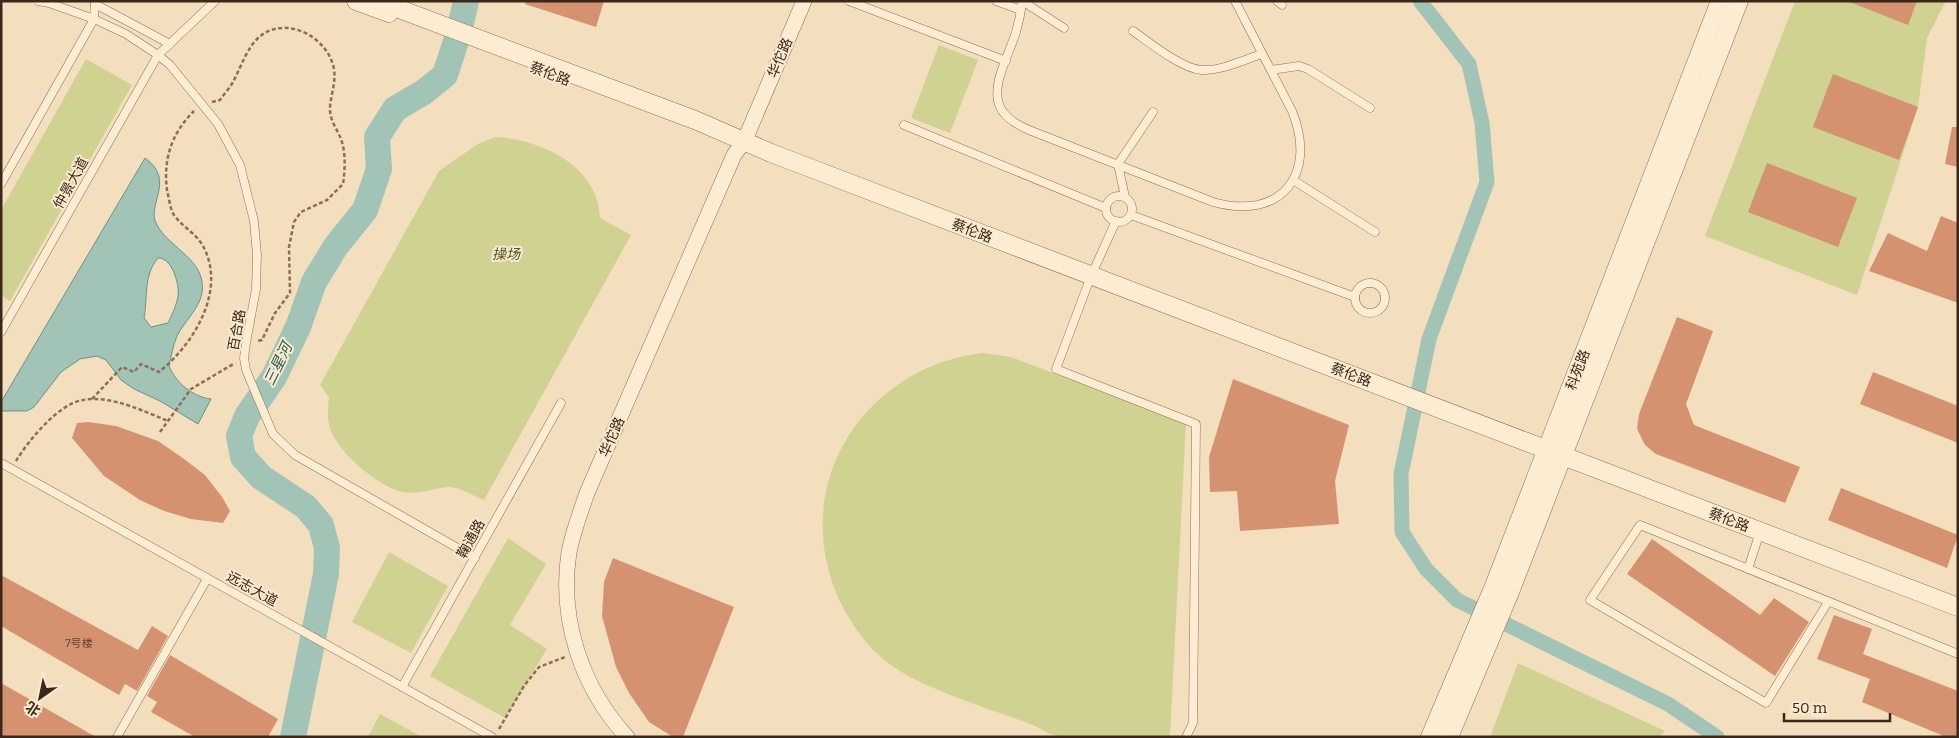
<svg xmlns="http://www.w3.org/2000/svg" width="1959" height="738" font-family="Bitter,'Noto Sans SC',serif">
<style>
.green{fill:#cfd291}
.water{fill:#a2c4b7;stroke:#689385;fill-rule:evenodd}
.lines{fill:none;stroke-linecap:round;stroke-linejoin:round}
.canal{stroke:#a2c4b7;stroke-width:15}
.river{stroke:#a2c4b7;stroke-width:26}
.building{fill:#d59270}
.service-casing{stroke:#8d6e55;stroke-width:9}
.minor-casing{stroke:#8d6e55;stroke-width:16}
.tertiary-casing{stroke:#8d6e55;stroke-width:19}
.path{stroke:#8d6e55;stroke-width:2.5;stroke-dasharray:4 2.5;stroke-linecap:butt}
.service{stroke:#fcedd2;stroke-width:8}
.minor{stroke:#fcedd2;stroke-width:15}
.tertiary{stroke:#fcedd2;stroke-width:18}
.labels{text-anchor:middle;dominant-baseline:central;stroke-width:4;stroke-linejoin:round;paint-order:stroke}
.number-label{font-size:11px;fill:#624230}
.street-label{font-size:14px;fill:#3b281b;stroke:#f9eacf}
.park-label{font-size:14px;font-style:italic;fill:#4f591f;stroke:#f9eacf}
.water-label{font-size:15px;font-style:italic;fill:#285c55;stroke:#f9eacf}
</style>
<rect width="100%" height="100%" fill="#f3dfbe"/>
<!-- green -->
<g class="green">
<path d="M1795,1H1946L1927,38L1918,107L1857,295L1705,236Z"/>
<path d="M939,45L978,60L950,133L911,118Z"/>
<path d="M86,59L132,85L10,301L1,295V210Z"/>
<path d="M495,137C540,139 599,166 600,218L631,235L484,500C474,496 458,486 448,487C433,488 418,495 402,492C378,486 337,452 330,428C327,418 328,407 329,397L320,385L439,171L478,144Z"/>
<path d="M982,353L1011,357L1186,423L1170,737C1142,737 1115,737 1087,737C1078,737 1066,738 1057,736C1047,734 1039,727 1030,724C988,708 926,690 891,665C868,649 850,623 838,597C789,485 863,368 982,353Z"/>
<path d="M508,538L546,564L510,625L547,649L505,718L430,676Z"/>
<path d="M389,552L448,586L411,653L352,622Z"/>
<path d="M1518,663L1665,731L1659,737H1490Z"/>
<path d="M380,714L422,737H368Z"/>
</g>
<!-- water -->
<path class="water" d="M145,158C177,181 145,205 157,225C170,249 207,260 202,293C199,309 184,322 177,336C173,346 171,356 169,366C176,383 193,397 211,399L198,424L160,401L134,389L121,380L106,360L97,356L80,359L61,372L34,407L27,411H1V402ZM158,258C172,257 180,285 178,297C176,306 172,315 168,323L151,327L144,318C148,297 143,276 158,258Z"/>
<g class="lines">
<!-- canal -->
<path class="canal" d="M1420,1L1469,64L1482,123L1487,182L1429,339L1401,474L1402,532L1426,569L1457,600L1668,704L1717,737"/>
<!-- river -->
<path class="river" d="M293,737L326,574L327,548L321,525L306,507L261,477L243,457L239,436L247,416L274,377L298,327L314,282L336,246L365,210L379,169L377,137L395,109L424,92L445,75L459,32L466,1"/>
</g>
<!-- building -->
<g class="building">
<path d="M526,1H604L596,27L525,4Z"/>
<path d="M1847,1H1917L1908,25Z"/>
<path d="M1833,74L1918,107L1899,160L1813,127Z"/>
<path d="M1952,127H1958V167L1945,164Z"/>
<path d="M1767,163L1857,198L1838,247L1748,212Z"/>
<path d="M1941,216L1958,223V303L1869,271L1888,233L1927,251Z"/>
<path d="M1677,317L1713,331L1686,404L1694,425L1800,467L1785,503L1656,454L1645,445L1637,429L1639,414Z"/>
<path d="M1873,372L1958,406V443L1860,404Z"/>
<path d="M1233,379L1349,425L1335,481L1339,524L1240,531L1237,491L1210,492L1209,457Z"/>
<path d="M88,422L116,426L158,441L184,459L205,475L222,497L230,511L223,523L191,519L164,511L140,500L104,476L72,438L77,423Z"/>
<path d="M1841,488L1958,535L1947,568L1828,520Z"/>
<path d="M1652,539L1760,615L1774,598L1809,622L1775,676L1627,574Z"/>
<path d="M613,558L734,607L683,737H673L649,722L629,693L616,667L602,616L604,582Z"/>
<path d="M1,575L138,650L152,626L168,636L137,691L125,684L119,695L1,626Z"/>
<path d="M1834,615L1872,629L1863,654L1958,691V737H1946L1862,702L1870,679L1817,659Z"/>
<path d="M170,655L278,719L268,737H195L151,712L157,702L147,696Z"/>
<path d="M1,683L96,737H1Z"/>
</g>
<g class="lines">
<!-- service casing -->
<g class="service-casing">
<g id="service">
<path d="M38,1L49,3L94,19L126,34L158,55L170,65L218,124L240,165L254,221L257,255L256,289L246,343L244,358L246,370L273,434L295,455L475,558"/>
<path d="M849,1L1006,61"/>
<path d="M996,1L1021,10"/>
<path d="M1022,1C1021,12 1019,22 1016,32C1010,53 990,85 1000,107C1006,120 1022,127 1034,132L1213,202C1281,221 1318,175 1292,111L1235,1"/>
<path d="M1022,1L1064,28"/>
<path d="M1277,1L1282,5"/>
<path d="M95,4L170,44"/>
<path d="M1133,31C1150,43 1181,68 1201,70C1221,71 1244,60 1262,54"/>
<path d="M1271,70L1299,66L1308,69L1370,108"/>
<path d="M904,125L1106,208"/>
<path d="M1293,180L1375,232"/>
<path d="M1,184L94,19L95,1"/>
<circle cx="1119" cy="209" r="13"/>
<path d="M1125,197L1118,164L1153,112"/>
<path d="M1131,215L1355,297"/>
<path d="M1116,221L1091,276L1056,369L1196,424L1193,723L1186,737"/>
<circle cx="1370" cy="298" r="15"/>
<path d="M1,332L158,55L215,1"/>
<path d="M1,463L492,737"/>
<path d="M1748,569L1760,532"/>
<path d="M1828,602L1766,703L1590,600L1640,525L1958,654"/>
<path d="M402,687L561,403"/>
<path d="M117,737L207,579"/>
</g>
</g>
<!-- minor casing -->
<g class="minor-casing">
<path id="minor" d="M627,737C581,687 559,619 569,552C573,532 580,513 587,493L734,155L744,142L804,1"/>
</g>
<!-- tertiary casing -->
<g class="tertiary-casing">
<g id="tertiary">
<path d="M356,1L389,13"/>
<path d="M378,1L695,120L771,153L1958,607"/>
<path d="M1430,737L1494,586L1720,1"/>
<path d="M1449,737L1510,592L1739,1"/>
</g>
</g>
<!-- path -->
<g class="path">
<path d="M212,102L220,100C224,94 230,88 233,82C241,67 246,50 258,38C284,14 328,36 334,69C336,83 331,94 330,107C329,119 337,129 341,139C346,153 345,170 343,184L327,200L301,212L294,222L289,247L290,293L275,313L262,340L257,341"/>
<path d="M92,399L122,367L134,372L141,364L159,372C194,344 227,290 203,246C196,233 182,227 174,215C170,209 169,198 167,190C163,158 172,133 194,111"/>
<path d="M160,432L191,389L235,363"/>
<path d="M16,461C29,440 58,404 83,400C111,395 143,411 168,421"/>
<path d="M499,729L524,686L539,667L565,657"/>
</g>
<!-- service -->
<use href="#service" class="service"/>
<!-- minor -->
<use href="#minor" class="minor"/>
<!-- tertiary -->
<use href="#tertiary" class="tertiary"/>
</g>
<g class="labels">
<!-- number labels -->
<g class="number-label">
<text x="79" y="643">7号楼</text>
</g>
<!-- street labels -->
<g class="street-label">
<text transform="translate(780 58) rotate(-67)">华佗路</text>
<text transform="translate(550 74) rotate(21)">蔡伦路</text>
<text transform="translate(71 183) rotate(-61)">仲景大道</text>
<text transform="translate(972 231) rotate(21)">蔡伦路</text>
<text transform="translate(237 330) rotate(-80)">百合路</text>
<text transform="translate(1578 370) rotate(-69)">科苑路</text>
<text transform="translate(1351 375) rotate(21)">蔡伦路</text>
<text transform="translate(612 437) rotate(-66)">华佗路</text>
<text transform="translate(1729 520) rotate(21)">蔡伦路</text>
<text transform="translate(471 539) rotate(-61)">鞠通路</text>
<text transform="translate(252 589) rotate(29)">远志大道</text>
</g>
<!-- park labels -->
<g class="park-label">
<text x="506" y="254">操场</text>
</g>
<!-- water labels -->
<g class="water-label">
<text transform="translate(278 364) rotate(-64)">三星河</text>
</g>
</g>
<!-- border -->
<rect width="1959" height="738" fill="none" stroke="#3b281b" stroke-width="5"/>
<!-- north arrow -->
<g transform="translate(40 698) rotate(213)" stroke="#f9eacf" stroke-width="4" paint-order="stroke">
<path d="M0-4L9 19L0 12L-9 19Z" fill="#3b281b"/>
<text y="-8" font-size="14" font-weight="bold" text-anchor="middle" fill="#3b281b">北</text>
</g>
<!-- scale -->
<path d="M1784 713v8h106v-8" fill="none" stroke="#3b281b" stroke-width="2.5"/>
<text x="1792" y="713" font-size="15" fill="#3b281b" stroke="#f9eacf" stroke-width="4" paint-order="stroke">50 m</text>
</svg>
